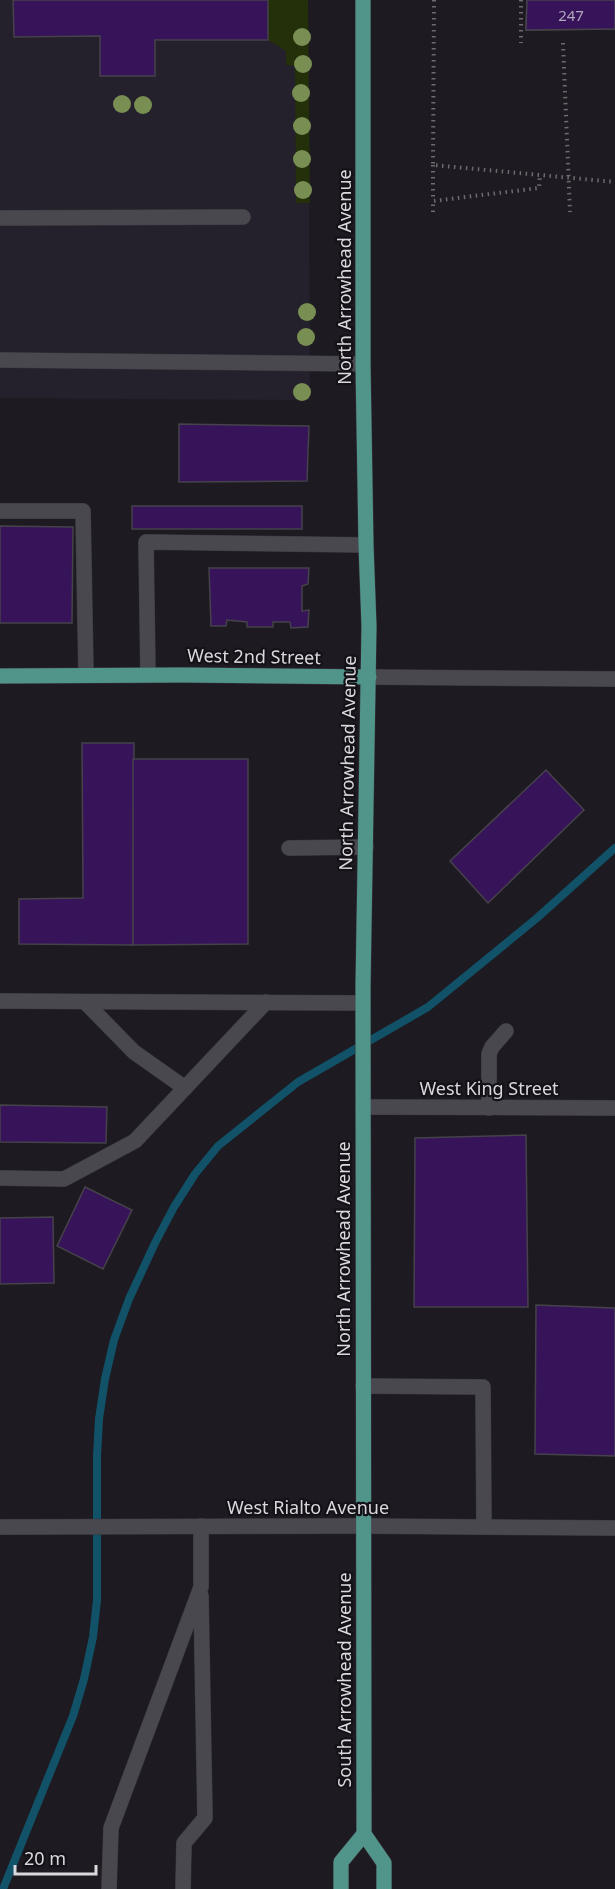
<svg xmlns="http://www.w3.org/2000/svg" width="615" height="1889" font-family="'Noto Sans',sans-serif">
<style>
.built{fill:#24202c}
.green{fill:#23300a}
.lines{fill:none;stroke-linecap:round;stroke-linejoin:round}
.stream{stroke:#115268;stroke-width:8}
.building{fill:#37145a;stroke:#45424a;stroke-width:1.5}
.minor-casing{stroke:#39383d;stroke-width:16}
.major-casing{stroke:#39383d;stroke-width:16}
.path{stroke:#6d6b70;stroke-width:4;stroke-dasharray:1.5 4.5;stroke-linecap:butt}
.minor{stroke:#4a484f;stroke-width:15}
.major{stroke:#51958a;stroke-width:15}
.tree{fill:#798e52}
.labels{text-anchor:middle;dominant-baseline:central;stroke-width:4.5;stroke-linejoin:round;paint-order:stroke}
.number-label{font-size:15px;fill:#b0a7bc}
.street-label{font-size:18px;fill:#d9d8dc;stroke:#141118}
</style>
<rect width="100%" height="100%" fill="#1d1b21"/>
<!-- built -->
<path class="built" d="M0,0H308L310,400L0,398Z"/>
<!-- green -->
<path class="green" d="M268,0H308L310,203H296L295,66L286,65V51L268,40Z"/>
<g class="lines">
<!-- stream -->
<path class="stream" d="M3,1889L73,1716L84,1679L93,1637L97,1600V1456L99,1419L105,1379L114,1340L129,1299L155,1243L174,1207L195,1174L218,1146L298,1082L428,1007L537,918L615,848"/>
</g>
<!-- building -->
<g class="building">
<path d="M13,0H268V40H155V76H100V36L14,37Z"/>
<path d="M527,0H615V29L526,30Z"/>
<path d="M527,0H615V29L526,30Z"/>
<path d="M179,424L309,426L307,481L179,482Z"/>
<rect x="132" y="506" width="170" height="23"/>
<path d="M0,526L73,527L72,623H0Z"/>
<path d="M209,568H309L308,584L302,586V611L309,610L308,627L291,628L290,622H273V627H247V622L227,620L226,626H211Z"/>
<path d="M82,743H134L133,945L19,944V899L83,898Z"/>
<path d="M133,759H248V944L133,945Z"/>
<path d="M546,770L584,810L488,903L450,861Z"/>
<path d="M0,1105L107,1107L106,1143L0,1142Z"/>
<path d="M526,1135L528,1307H414L415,1138Z"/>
<path d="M85,1187L132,1210L103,1269L57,1246Z"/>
<path d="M53,1217L54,1283L0,1284V1218Z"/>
<path d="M536,1305L615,1308V1456L535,1454Z"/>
</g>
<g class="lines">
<!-- minor casing -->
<g class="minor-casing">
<g id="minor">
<path d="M0,218L243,217"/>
<path d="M0,360L363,364"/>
<path d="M0,511H83L86,675"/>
<path d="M148,675L146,542L366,545"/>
<path d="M369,677L615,679"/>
<path d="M289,848L366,847"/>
<path d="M0,1001L363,1003"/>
<path d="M85,1002L134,1052L185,1088"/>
<path d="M363,1107L615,1108"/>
<path d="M489,1108V1054L492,1047L506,1031"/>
<path d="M0,1178L64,1179L135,1141L266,1002"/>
<path d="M363,1386L483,1387L484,1527"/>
<path d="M0,1527L363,1526L615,1528"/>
<path d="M109,1889L111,1828L201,1587V1526"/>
<path d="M183,1889L184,1843L205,1818L201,1596"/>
</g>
</g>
<!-- major casing -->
<g class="major-casing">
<g id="major">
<path d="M363,0V364L366,545L369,626L363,987L364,1834L384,1863V1889"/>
<path d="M0,676L182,675L369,677"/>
<path d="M341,1889V1862L364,1834"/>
</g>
</g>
<!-- path -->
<g class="path">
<path d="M434,0L433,165L615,182"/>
<path d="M521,0V43"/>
<path d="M563,43L570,212"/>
<path d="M433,165V200"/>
<path d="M433,212V201L539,188L540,175"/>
</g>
<!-- minor -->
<use href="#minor" class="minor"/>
<!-- major -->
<use href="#major" class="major"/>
</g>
<!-- trees -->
<g class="tree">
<circle cx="302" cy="37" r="9"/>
<circle cx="303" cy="64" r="9"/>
<circle cx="301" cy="93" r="9"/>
<circle cx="122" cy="104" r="9"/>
<circle cx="143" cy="105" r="9"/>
<circle cx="302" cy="126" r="9"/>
<circle cx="302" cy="159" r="9"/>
<circle cx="303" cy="190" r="9"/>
<circle cx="307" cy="312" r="9"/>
<circle cx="306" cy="337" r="9"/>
<circle cx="302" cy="392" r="9"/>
</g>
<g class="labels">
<!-- number labels -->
<g class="number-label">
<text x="571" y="15">247</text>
</g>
<!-- street labels -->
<g class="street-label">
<text transform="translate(344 277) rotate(-90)">North Arrowhead Avenue</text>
<text transform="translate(254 656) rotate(1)">West 2nd Street</text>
<text transform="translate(347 763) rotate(-89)">North Arrowhead Avenue</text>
<text x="489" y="1088">West King Street</text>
<text transform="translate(343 1249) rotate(-90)">North Arrowhead Avenue</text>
<text x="308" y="1507">West Rialto Avenue</text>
<text transform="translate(344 1680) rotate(-90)">South Arrowhead Avenue</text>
</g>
</g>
<!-- scale -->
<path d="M15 1865v9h81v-9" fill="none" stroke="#d9d8dc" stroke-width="3"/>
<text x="24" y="1865" font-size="18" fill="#d9d8dc" stroke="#141118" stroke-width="4.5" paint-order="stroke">20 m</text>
</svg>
